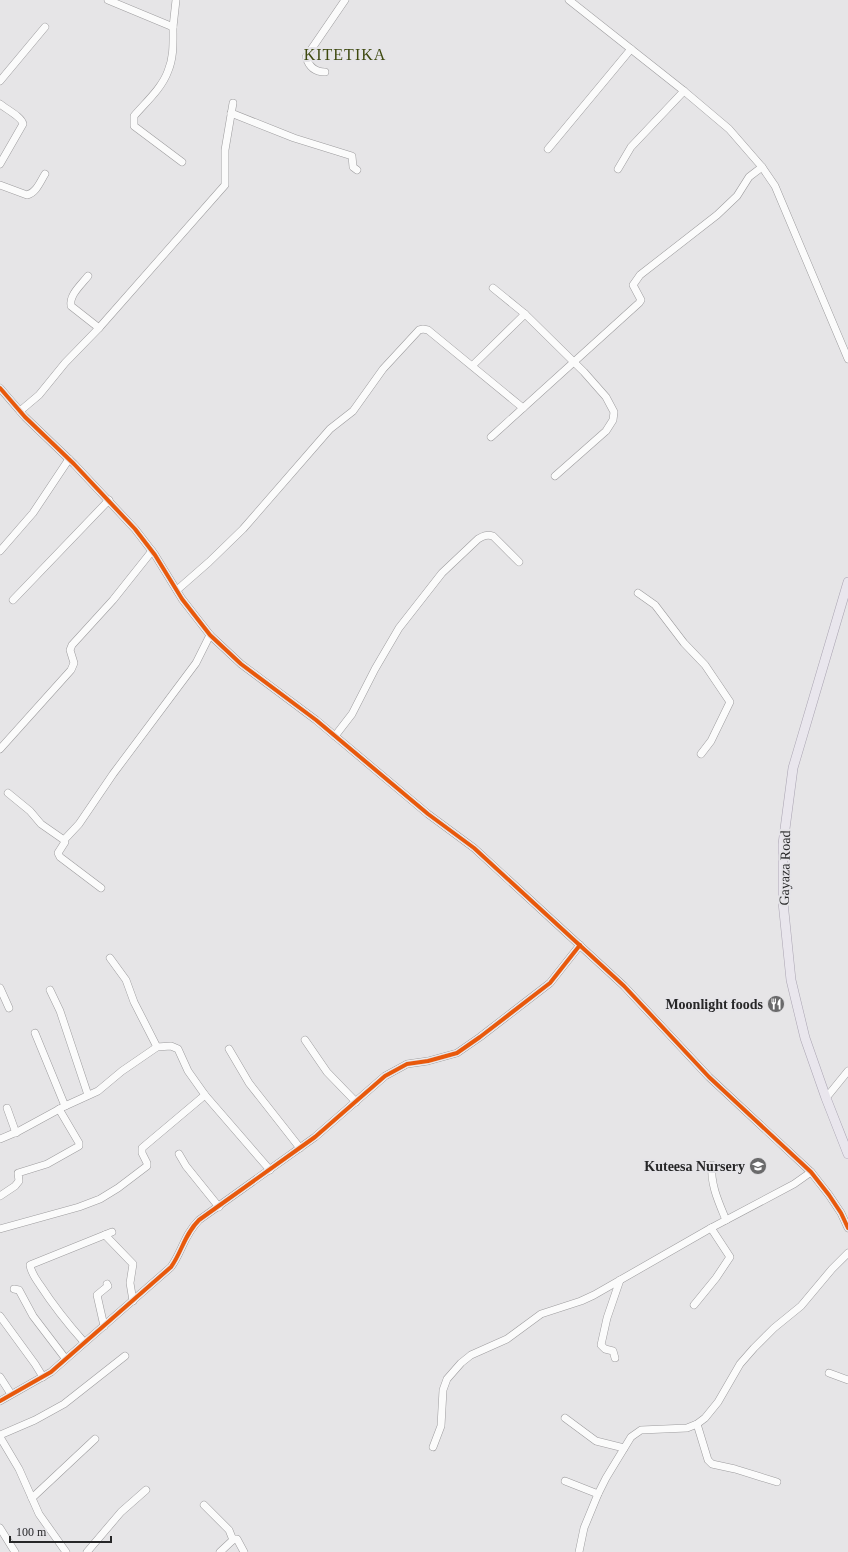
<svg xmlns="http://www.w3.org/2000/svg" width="848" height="1552" font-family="'Times New Roman',serif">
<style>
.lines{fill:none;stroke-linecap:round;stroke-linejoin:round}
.minor-casing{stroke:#9d9c9e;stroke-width:8}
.major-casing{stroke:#aaa4b2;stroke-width:10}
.minor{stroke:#fbfbfb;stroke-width:7}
.major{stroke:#e9e6ed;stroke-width:9}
.cycleway-casing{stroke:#e5e4e8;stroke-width:6}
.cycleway{stroke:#e8590c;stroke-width:4}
.labels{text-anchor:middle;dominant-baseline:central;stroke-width:4;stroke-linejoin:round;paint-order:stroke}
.street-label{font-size:14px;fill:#272728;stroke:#e5e4e8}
.poi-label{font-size:14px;font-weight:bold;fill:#272728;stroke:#e5e4e8;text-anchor:end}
.quarter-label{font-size:16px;letter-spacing:1px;fill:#3e490f;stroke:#e5e4e8}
</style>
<rect width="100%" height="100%" fill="#e6e5e7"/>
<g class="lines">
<!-- minor casing -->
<g class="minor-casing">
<g id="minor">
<path d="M108,0L173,27L176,0"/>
<path d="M569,0L684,91L729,129L762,167L775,186L848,359"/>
<path d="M173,27C173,42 174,57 168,71C162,88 146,102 134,116V126L182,162"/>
<path d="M325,72C315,72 309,67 306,57L345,0"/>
<path d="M0,81L45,27"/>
<path d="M0,104C6,109 22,117 23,124L0,164"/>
<path d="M231,113L294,138L352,156L353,167L357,170"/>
<path d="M548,149L631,49"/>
<path d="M618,169L631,147L684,91"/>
<path d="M0,185L27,195C36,193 40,182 45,174"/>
<path d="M493,288L525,314L584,372L606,397L614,412L613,420L606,431L555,476"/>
<path d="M99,328L225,185V150L233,103"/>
<path d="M473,365L525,314"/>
<path d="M0,388L25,417L74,464L135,529L155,555L182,599L210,635L241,664L316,720L428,814L474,848L624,986L709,1077L811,1172L829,1195L841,1213L848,1228"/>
<path d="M20,411L39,395L65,363L99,328L71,306C69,295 81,285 88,276"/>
<path d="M491,437L639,303L641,300L633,285L640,275L717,215L737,196L749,177L762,167"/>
<path d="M0,551L33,513L69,459"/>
<path d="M177,590L209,562L243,529L330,429L353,411L383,369L419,330L423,329L428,330L523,408"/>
<path d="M638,593L655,605L684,643L705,665L730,702L711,741L701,754"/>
<path d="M13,600L109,500"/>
<path d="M335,736L352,714L375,669L399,628L442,573L478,539C483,536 487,534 493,536L519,562"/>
<path d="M0,749L71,670L74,663L70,650L72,645L113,600L152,551"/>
<path d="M8,793L30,811L41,824L64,840L65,842L58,853L60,857L101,888"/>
<path d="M64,840L79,824L113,774L196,663L210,635"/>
<path d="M110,958L126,980L134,1002L157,1047"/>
<path d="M0,988L9,1008"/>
<path d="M50,990L60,1011L88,1095"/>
<path d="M35,1033L65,1106"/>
<path d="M305,1040L327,1072L356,1102"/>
<path d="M229,1049L249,1083L300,1148"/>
<path d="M826,1098L848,1071"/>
<path d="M7,1108L16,1133"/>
<path d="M0,1139L19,1131L65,1106L98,1091L122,1071L157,1047L171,1046L178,1049L188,1071L205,1095L270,1170"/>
<path d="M179,1154L186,1166L219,1207"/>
<path d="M712,1165C710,1184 719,1203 726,1220"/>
<path d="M0,1196L15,1186L19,1181L18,1173L47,1164L79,1146V1143L59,1109"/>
<path d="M0,1229L79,1207L100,1199L118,1188L147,1166V1163L142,1153V1148L205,1095"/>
<path d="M105,1235L133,1264L130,1283L133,1301"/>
<path d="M14,1289L19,1290L33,1316L65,1358"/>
<path d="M694,1305L716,1278L730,1257L711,1228"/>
<path d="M0,1316L35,1364L43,1377"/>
<path d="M104,1326L97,1295L108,1286L107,1284"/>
<path d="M84,1342C68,1324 53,1305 40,1285C36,1279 31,1273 30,1265L112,1232"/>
<path d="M615,1358L613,1351L605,1349L601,1345L607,1318L620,1280"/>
<path d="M829,1373L848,1380"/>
<path d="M0,1377L11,1394"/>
<path d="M0,1401L51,1372L171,1267C182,1252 184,1235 199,1220L315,1137L385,1076L407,1064L428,1061L457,1053L480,1037L550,983L580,945"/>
<path d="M565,1418L596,1441L624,1448"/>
<path d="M697,1424L708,1460L712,1464L735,1469L777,1482"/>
<path d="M0,1435L35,1420L64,1404L125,1356"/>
<path d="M0,1437L19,1469L39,1514L66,1552"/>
<path d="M433,1447L441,1426L443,1390L447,1379L461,1363L471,1355L507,1339L541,1314L581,1301L594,1295L711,1228L794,1184L811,1172"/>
<path d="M565,1481L598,1494"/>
<path d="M32,1498L95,1439"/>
<path d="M204,1505L229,1530L233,1540"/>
<path d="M0,1528L15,1552"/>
<path d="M87,1552L121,1512L146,1490"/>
<path d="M220,1552L234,1539H237L244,1552"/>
<path d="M579,1552L584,1528L598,1494L606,1478L631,1437L641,1430L687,1428L697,1424L705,1418L718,1402L740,1364L754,1348L774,1328L801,1306L832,1269L848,1253"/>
</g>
</g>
<!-- major casing -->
<g class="major-casing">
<path id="major" d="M848,582L793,768L783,844V902L791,980L805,1038L826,1098L848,1154"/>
</g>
<!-- minor -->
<use href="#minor" class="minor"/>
<!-- major -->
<use href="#major" class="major"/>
<!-- cycleway casing -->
<g class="cycleway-casing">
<g id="cycleway">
<path d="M0,388L25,417L74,464L135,529L155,555L182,599L210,635L241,664L316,720L428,814L474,848L624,986L709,1077L811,1172L829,1195L841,1213L848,1228"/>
<path d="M0,1401L51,1372L171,1267C182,1252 184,1235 199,1220L315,1137L385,1076L407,1064L428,1061L457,1053L480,1037L550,983L580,945"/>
</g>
</g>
<!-- cycleway -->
<use href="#cycleway" class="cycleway"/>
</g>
<!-- icons -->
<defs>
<g id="restaurant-disc" transform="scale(0.9)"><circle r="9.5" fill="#6a6a6b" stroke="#e5e4e8"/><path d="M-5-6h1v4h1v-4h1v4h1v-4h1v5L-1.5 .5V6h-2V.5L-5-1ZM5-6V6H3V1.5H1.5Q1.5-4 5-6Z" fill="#fff"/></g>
<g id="school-disc" transform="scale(0.9)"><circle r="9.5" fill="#6a6a6b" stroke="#e5e4e8"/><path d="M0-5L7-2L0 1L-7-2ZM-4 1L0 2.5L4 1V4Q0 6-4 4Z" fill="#fff"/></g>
</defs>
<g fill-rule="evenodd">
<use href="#restaurant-disc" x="776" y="1004"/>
<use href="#school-disc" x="758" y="1166"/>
</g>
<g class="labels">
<!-- street labels -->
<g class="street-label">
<text transform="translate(785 868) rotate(-89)">Gayaza Road</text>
</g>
<!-- poi labels -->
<g class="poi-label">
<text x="763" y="1004">Moonlight foods</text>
<text x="745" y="1166">Kuteesa Nursery</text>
</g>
<!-- quarter labels -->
<g class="quarter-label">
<text x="345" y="54">KITETIKA</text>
</g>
</g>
<!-- scale -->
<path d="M10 1536v6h101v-6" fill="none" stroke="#272728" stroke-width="2"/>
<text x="16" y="1536" font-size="12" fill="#272728" stroke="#e5e4e8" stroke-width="3" paint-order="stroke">100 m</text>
</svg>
